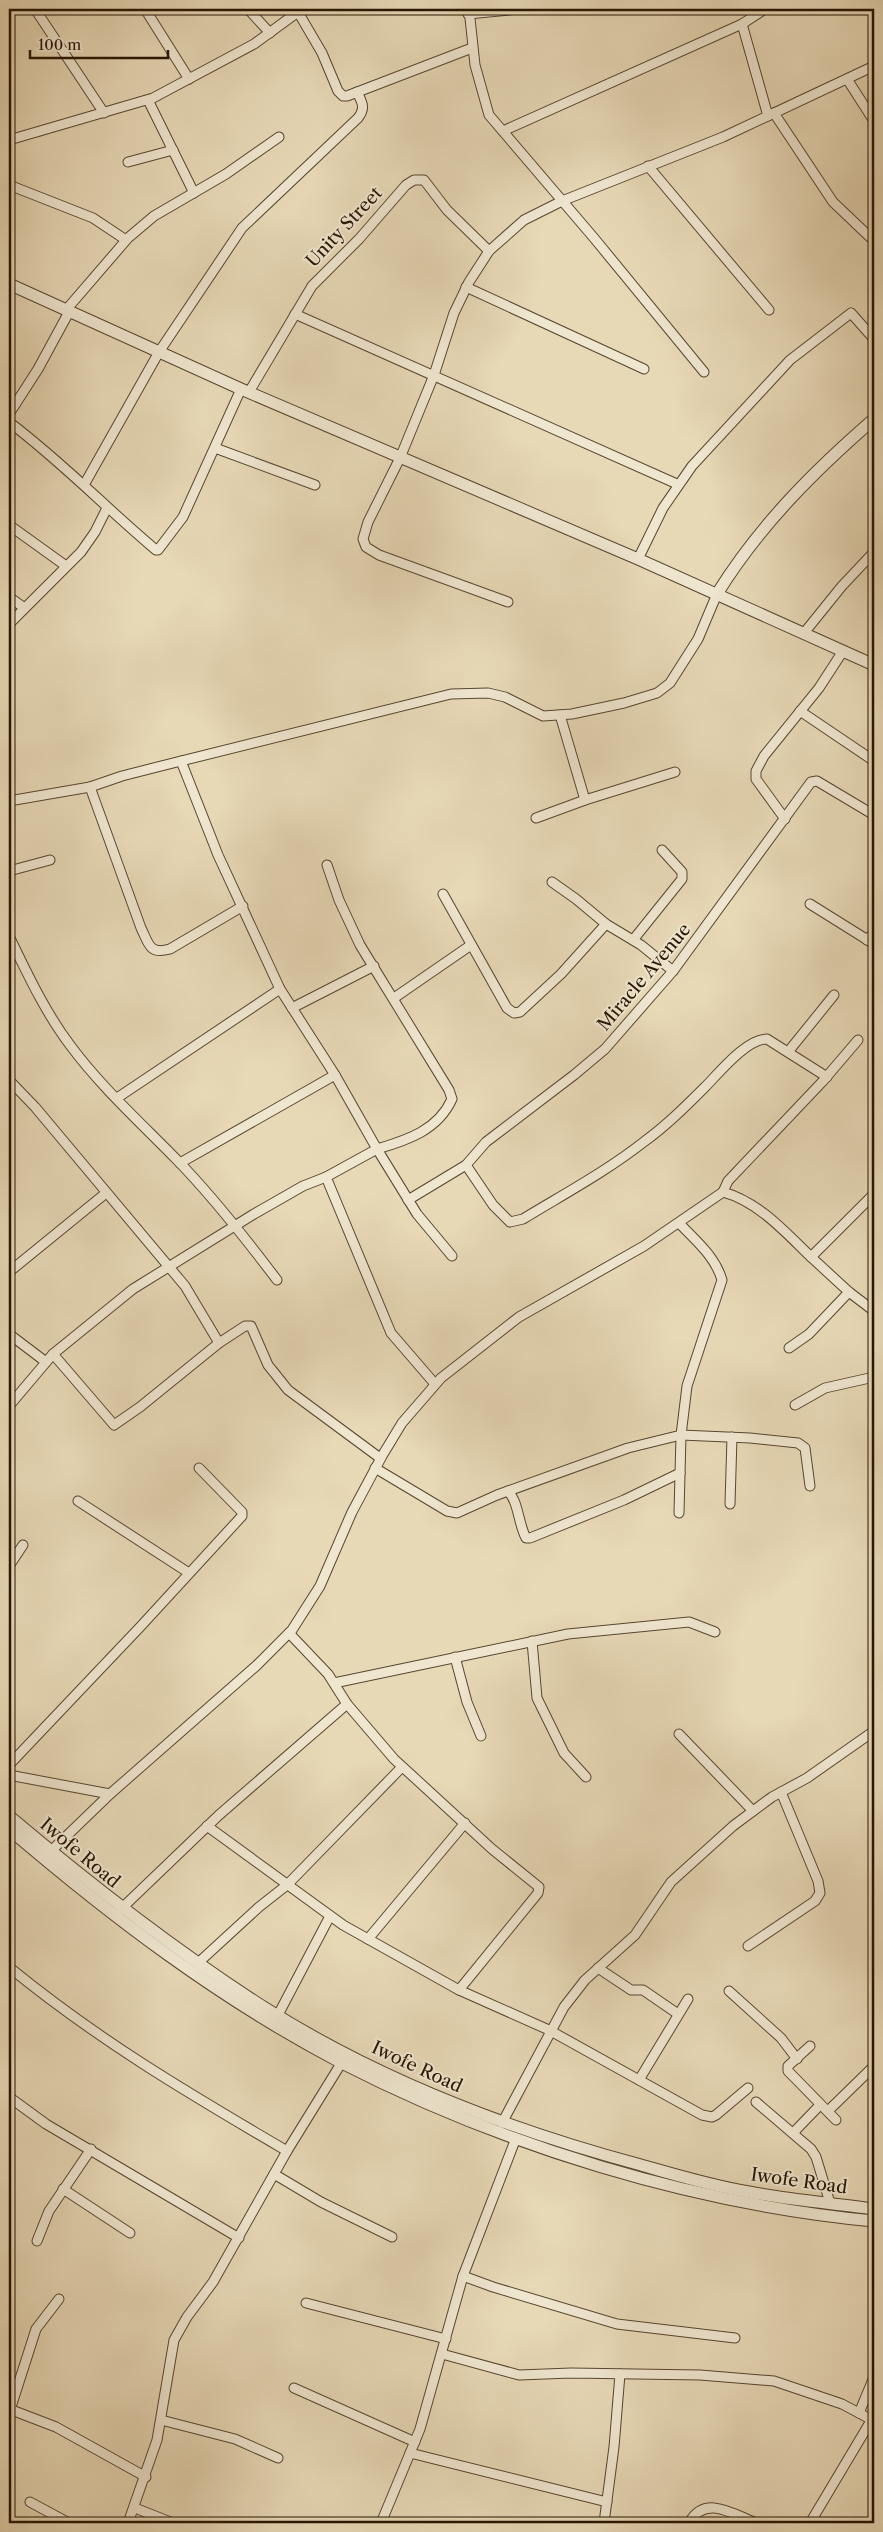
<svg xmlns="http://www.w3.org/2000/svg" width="883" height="2532" font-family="'Libre Caslon Text',serif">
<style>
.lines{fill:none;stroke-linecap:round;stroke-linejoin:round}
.minor-casing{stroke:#57462f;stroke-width:11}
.tertiary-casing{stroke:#57462f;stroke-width:13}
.minor{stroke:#efe6d0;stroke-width:9}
.tertiary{stroke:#efe6d0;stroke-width:11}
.labels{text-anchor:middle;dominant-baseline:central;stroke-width:4;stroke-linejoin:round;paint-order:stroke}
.street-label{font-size:18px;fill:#271502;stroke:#efe6d0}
</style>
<rect width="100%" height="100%" fill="#e7d8b6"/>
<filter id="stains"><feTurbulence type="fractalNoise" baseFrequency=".004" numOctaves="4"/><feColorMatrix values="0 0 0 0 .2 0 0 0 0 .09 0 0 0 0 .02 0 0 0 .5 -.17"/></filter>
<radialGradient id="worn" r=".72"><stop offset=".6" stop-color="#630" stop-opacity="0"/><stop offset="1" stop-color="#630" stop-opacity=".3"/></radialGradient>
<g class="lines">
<!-- minor casing -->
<g class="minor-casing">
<g id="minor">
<path d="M35,9L104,113"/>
<path d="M145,9L189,79"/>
<path d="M248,9L270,33"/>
<path d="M469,9L475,65L489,115L594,238L704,372"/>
<path d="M298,12L322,53L338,91L343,96H347L472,48"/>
<path d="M468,14L519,9"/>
<path d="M742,24L768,116"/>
<path d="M847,79L874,121"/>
<path d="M148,100L194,193"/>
<path d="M774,113L833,202L874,241"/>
<path d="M503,131L742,24L765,9"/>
<path d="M9,140L153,98L254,44L302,9"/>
<path d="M128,162L173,150"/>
<path d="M648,166L769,310"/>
<path d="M9,185L93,218L126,240"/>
<path d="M466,287L644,369"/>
<path d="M66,310L128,238L154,216L226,174L279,137"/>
<path d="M295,314L677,484"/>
<path d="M249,392L312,286L359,239L406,185L414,180H424L447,210L489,251"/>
<path d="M9,414L38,369L69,312"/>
<path d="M9,422C61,461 106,508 156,550H158L183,517L241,389"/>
<path d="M215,448L315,485"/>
<path d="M84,485L159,352L242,228L358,118C366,108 362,102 357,92"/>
<path d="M9,525L66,566"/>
<path d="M638,559L663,508L692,466L790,360L851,313L874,339"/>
<path d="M9,597L23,607"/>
<path d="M508,602L379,555L366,547L363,539L368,522L400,458L434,375L454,313L469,282L489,251L524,220L562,201L723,137L874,66"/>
<path d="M9,624L81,552L95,532L107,508"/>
<path d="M804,633L842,586L874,552"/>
<path d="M800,711L874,761"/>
<path d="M560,715L585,800L675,772"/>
<path d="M181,761L451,694L488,693L505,697L543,716L572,714L624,703L657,693L670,683L698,639L717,594"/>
<path d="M90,787L141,928C149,944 149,955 170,949L243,906"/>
<path d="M9,801L90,787L122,776L181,761L218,855L280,989L335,1075L377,1149L326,1177L391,1333L435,1384"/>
<path d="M536,818L585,800"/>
<path d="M785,819L756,779V771L764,756L819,688L843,651"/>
<path d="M327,865L339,900L360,945L449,1090L452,1099C438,1130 408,1140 377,1149L417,1214L452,1256"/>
<path d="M9,871L50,860"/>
<path d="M552,882L576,899L606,924L641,945L673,971"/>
<path d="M443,894L507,1008L514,1013L520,1012L561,974L606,924"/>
<path d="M810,904L874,944"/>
<path d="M9,936C27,973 45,1012 70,1045C101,1087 141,1123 178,1161C214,1198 246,1239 277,1280"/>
<path d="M633,940L682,879V872L662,850"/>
<path d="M867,940L874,932"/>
<path d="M394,998L471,945"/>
<path d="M292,1008L374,966"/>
<path d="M788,1052L834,995"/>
<path d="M9,1080L35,1107L185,1286L219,1343"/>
<path d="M117,1098L280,989"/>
<path d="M180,1163L335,1075"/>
<path d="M466,1165L493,1205L510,1222L523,1219C564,1194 607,1171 645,1141C667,1125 686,1106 705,1087C719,1073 746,1039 767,1039L827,1077"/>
<path d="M723,1192L728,1181L823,1081L858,1040"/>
<path d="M408,1200L466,1165L486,1142L574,1075L605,1049L673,971L811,782L817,781L874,815"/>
<path d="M811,1257L849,1292L874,1311"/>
<path d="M9,1272L106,1193"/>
<path d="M9,1334L46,1362"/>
<path d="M789,1348L809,1334L849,1292"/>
<path d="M53,1354L114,1425L140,1407L219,1343L245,1326H251L268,1365L288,1390L380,1458"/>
<path d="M795,1405L825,1388L874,1377"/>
<path d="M9,1406L53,1354L133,1289L254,1214L303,1186L326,1177"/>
<path d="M375,1468L447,1511L457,1513L497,1495L628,1448L681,1435L750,1438L798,1443L805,1448L810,1486"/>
<path d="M508,1491C519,1503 518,1523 526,1538H530L624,1500L680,1473"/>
<path d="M78,1501L189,1573"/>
<path d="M730,1504L732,1437"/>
<path d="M679,1513L681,1435L687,1386L722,1280C715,1256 696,1241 679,1223"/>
<path d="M9,1566L23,1545"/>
<path d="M289,1633L328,1674L347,1704L394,1759L492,1849L539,1887L538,1893L459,1990"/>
<path d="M532,1641L537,1698L564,1753L586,1777"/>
<path d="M455,1657L467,1702L481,1736"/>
<path d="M334,1683L568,1634L689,1622L715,1632"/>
<path d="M679,1734L753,1811"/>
<path d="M9,1765L141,1626L242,1516V1512L199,1468"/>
<path d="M9,1775L110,1794"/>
<path d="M207,1826L343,1925L459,1990L549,2030L702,2115L712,2117L716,2115L748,2088"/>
<path d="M51,1851L110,1794L256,1666L292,1630L320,1586L352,1512L382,1456L402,1423L441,1378L519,1317L644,1246L723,1192C759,1202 785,1232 811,1257L874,1194"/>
<path d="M121,1909L219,1815L347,1704"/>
<path d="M368,1939L465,1823"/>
<path d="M748,1946L815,1901L820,1893L818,1881L781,1792"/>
<path d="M198,1963L259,1907L287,1885L402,1767"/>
<path d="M9,1967C98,2040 188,2093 287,2151"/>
<path d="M598,1968L631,1990H643L678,2014"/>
<path d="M729,1991L781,2038L797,2059"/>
<path d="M278,2015L330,1916"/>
<path d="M810,2046L788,2066V2071L836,2120"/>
<path d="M639,2080L688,1999"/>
<path d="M9,2097L46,2124L239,2238"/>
<path d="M756,2102L811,2149L816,2157L830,2203"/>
<path d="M828,2111L871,2069"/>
<path d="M502,2123L564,2007L585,1980L635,1935L671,1882L733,1826L772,1797L807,1778L874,1731"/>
<path d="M793,2133L820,2105"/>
<path d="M274,2174L321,2202L392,2237"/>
<path d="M63,2189L130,2233"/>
<path d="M37,2241L49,2211L91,2149"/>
<path d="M463,2276L493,2287L617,2324L735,2338"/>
<path d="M306,2303L446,2339"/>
<path d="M442,2354L519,2375L571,2373L700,2375L774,2381L842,2404L874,2421"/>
<path d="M294,2388L415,2442"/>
<path d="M9,2409L56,2427L146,2477"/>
<path d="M10,2410L36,2329L59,2299"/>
<path d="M859,2413L874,2377"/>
<path d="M161,2420L235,2439L278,2458"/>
<path d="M410,2453L607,2502"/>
<path d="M30,2502L69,2523"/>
<path d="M135,2508L173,2523"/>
<path d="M128,2523L157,2440L174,2340L187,2317L213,2282L287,2151L342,2062"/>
<path d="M381,2523L420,2429L463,2276L516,2138"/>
<path d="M604,2523L614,2447L620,2374"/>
<path d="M689,2523C705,2494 733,2514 756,2523"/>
<path d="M810,2523L872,2419"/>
</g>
</g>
<!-- tertiary casing -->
<g class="tertiary-casing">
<g id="tertiary">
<path d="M9,284L241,389L638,559L874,665"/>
<path d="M717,594C759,526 814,471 874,419"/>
<path d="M9,1816C91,1885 174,1950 265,2008C381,2081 510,2130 641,2165C676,2175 712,2186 749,2192C790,2200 832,2203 874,2209"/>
<path d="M9,1829C112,1917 221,2000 342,2063C504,2146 693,2204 874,2221"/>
</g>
</g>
<!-- minor -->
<use href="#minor" class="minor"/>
<!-- tertiary -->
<use href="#tertiary" class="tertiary"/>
</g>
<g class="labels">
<!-- street labels -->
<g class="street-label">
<text transform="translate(344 227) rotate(-47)">Unity Street</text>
<text transform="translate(644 977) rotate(-50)">Miracle Avenue</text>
<text transform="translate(80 1853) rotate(40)">Iwofe Road</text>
<text transform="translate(417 2067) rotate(25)">Iwofe Road</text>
<text transform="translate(799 2181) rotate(8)">Iwofe Road</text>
</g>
</g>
<!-- margin -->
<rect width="883" height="2532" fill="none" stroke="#e7d8b6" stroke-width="30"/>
<rect x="10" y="10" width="863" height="2512" fill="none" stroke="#271502" stroke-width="2.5"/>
<rect x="15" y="15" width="853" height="2502" fill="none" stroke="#271502"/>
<!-- scale -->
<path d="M30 50v8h138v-8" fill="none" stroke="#271502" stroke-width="2.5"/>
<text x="38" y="50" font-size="15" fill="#271502" stroke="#efe6d0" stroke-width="4" paint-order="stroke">100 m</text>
<rect width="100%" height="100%" filter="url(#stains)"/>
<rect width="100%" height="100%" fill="url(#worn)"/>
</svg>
